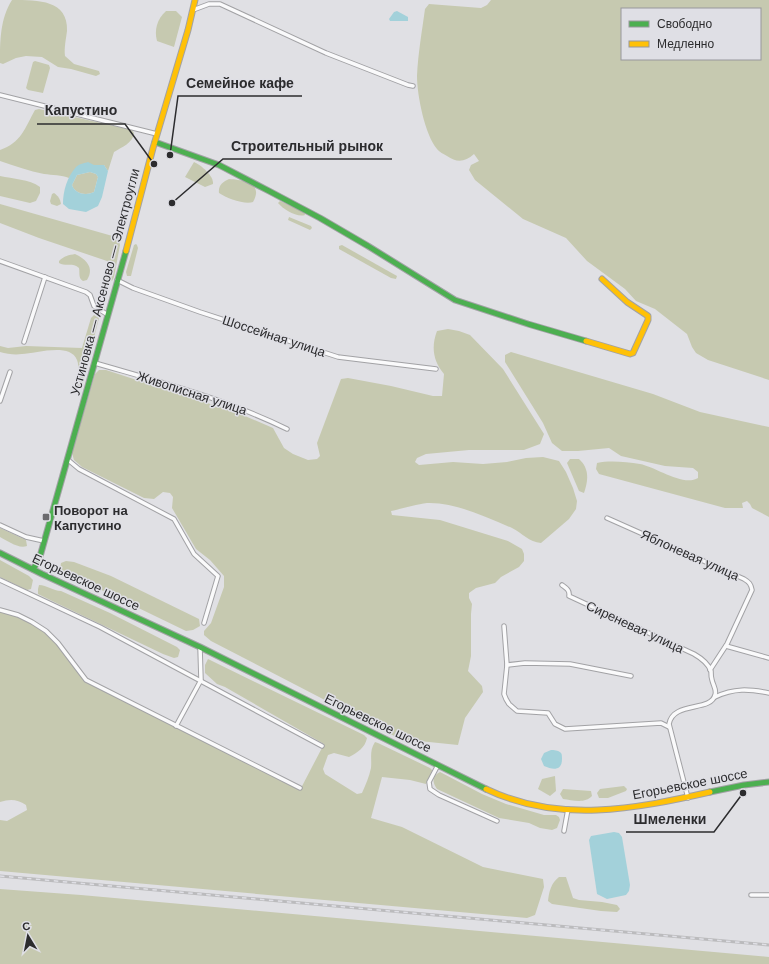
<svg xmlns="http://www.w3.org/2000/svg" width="769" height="964" font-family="Helvetica,sans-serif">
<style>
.green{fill:#c6c9b0;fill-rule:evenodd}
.water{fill:#a3d1da;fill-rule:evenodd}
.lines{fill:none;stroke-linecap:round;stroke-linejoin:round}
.street-casing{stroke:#a2a2a5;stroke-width:5.5}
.fast-casing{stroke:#a2a2a5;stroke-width:7}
.slow-casing{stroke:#a2a2a5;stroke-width:7}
.street{stroke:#fafafb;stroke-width:3.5}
.fast{stroke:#4caf50;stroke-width:5}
.slow{stroke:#ffc107;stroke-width:5}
.rail-casing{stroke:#bbbbbd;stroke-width:3}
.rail{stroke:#dfdfe5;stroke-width:1.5;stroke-dasharray:4.5;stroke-linecap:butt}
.poi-dot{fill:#6b6b6e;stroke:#dfdfe5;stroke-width:1.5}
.labels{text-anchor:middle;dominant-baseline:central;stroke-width:3;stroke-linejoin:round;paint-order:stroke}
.street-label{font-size:13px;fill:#2c2c2e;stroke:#dfdfe5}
.poi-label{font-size:13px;font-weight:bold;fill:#2c2c2e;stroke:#dfdfe5;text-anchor:start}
.leader{fill:none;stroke:#2c2c2e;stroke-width:1.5}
.callout-dot{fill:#2c2c2e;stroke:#dfdfe5;stroke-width:1.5}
.callout-label{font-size:14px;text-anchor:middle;font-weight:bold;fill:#2c2c2e;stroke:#dfdfe5;stroke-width:3;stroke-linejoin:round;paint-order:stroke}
</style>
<rect width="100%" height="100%" fill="#e0e0e4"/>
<!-- green -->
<g class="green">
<path d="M12,0C39,0 68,0 67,31C66,39 64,48 65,56L74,64L99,71L100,74L96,76L71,69L58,67L42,57L26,56L16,58L3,64L0,63C0,41 0,19 12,0Z"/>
<path d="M491,0H769V380L708,360L696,353L692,347L687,334L655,309L636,301L625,289L587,261L566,238L523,219L475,180L469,170L471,165L479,161L474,154C465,162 457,163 447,156C444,154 439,152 437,149C425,135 417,95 417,76C418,54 422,31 425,9L429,4L481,8L487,5ZM622,9H760V59H622Z"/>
<path d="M166,11H176L182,17L174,47L157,41C154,30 157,19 166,11Z"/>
<path d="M35,61L49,65L50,68L43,93L28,90L26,88L33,62Z"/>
<path d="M39,109L132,130L134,133C133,143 122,147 114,152L108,171L104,165H94L73,172L69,178C62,175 52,175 44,174C29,171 15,166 0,161V150C21,143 25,128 35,110Z"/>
<path d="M194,162C201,165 214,176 213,184L205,187L185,177Z"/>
<path d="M90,172L96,174L98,177L94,192C86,196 75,194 72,185L77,175Z"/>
<path d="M0,176C13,179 29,179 40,187V193L36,201L30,203L0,196Z"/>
<path d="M229,179C243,180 264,183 253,202C245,205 226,198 219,193C218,185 223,182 229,179Z"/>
<path d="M54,193C58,196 60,198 61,204L57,206L51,204L50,201L52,194Z"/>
<path d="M280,201L304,212L305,215C297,218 283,209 278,203Z"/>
<path d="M0,204L116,237L119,241L120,245L114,277L112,281L106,278L108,265L107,261L39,238L0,223Z"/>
<path d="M289,217L311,226L312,228L310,230L288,220Z"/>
<path d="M136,244L137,245L138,248L131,276H127L126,272L134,245Z"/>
<path d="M342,245L397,276L396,279L391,278L339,249V246Z"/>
<path d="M75,254C86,259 95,268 87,280L83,281C78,278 80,273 79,268C73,262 66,267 59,263V261C64,256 69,255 75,254Z"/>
<path d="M94,315L99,318L82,385L79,387L76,385C77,378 80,367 77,360C70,342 35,354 22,354C15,355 7,354 0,352V346L8,348L26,346L82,348L91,318Z"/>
<path d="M448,329L459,331L470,335L503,369L544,434L540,444L524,450H469L426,454L417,458L415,462L419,465L453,462L483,464L507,462L526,458L543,457L559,461L566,472L573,488L577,501L576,509L569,519L541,543C529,542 522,533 512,528C485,517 456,502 427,503C417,504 401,509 391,511L392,515L440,520L508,541L522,549L524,554V561L519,567L501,577L495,583L476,588L469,593V598L472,604L471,614V656L468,671L482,686L483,692L465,718L458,745L400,739L211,641L204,635V631L211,623L224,587V576L210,560L196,549L172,508L173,497L170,493L163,492L154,499L144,498L82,467L74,460L72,453L95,374L99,370H106L238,413L273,428L284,448L293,454L308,460L317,459L320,456L317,443L341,379L348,378L391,386L433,396H442L444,374C433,361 431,347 437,331Z"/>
<path d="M511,352L653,394L700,412L769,427V517L752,508L750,504L747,501L742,503L743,508H725L599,474L596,469L597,463C610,460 626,462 640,464C656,467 683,487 698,478V472L693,468L665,466L621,456L609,448L578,451H562L552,443L543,423L505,362V355Z"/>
<path d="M570,459H579C590,469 588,481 584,493L579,491L567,463Z"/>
<path d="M0,528L26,540L27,546C18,549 8,541 0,537Z"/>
<path d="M0,560L29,576L33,580L31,589L27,590L0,577Z"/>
<path d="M66,561L74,562L111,576L199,619L200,626L193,630L186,631L60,570L61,563Z"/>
<path d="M39,585C47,585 53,591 61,591L110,613L177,647L180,650L178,657L174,658L163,654L48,599L38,594V589Z"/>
<path d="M0,612L20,617L33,624L46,633L57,644L86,681L300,790L324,744L225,687L217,684L205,673V665L208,659L364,735L367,738C365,748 357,753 349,757L334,753L328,755L323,769L325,774L357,794L362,793C366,784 369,777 371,768C372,759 369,751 375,742L378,743L430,768L433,771L426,784L410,780L382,777L371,818L402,827L483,867L543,879L544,887L535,915L527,918L0,871V820L7,821L27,810L26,805C17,799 10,799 0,802Z"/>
<path d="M440,772L482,794L506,804L544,815H556L559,817L560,820L557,828L552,830L540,828L529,823L499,818L437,789C432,782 432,776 440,772Z"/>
<path d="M555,776L556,791L550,796L538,789L542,779Z"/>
<path d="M624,786L627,789L626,791L608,798H599L597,793L600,789Z"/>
<path d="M563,789L591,791L592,796C585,804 572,800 563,799L560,794Z"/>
<path d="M559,877H566L573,898L579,900L602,902L617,905L620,909L617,912L601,911L552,904L548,901C549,892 551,883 559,877Z"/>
<path d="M0,889L81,895L769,957V964H0Z"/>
</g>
<!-- water -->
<g class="water">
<path d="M397,11L408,17V21H390L389,19L394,12Z"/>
<path d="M88,162L94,165H104L108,171L102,197L98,206L86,212L69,209L63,204C63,191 67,177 76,167C79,164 85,163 88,162ZM90,172L96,174L98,177L94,192C86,196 75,194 72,185L77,175Z"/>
<path d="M551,750C554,750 558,750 561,753C562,754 562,757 562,759C562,771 553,770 544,766L541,759L544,753Z"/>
<path d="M614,832L619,833L622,837L630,885L629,891L626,895L607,899L597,894L589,840L591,836Z"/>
</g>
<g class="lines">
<!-- street casing -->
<g class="street-casing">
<g id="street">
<path d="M193,10L209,4H220L326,53L408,85L413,86"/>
<path d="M0,95L157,134"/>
<path d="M0,261L86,292L90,295L94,306L108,315"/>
<path d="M117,280L133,288L200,312L338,357L436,369"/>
<path d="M24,342L45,277"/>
<path d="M95,363C160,382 226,399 287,429"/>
<path d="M0,401L10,372"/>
<path d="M67,459L79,469L174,519L194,554L218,576L204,623"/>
<path d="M607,518L744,579C749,582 751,584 752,590L727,644L710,670"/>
<path d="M0,525L26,537L44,541"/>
<path d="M0,580L100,627L322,746"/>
<path d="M562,585C566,588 570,590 569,596L694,654C701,658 708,663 711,671C711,674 711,677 712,680C713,685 717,690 715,695C711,712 673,701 669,724L688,798"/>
<path d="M0,610L18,615L32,622L46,631L58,643L86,680L300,788"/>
<path d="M504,626L507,665L504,694L506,699L509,704L517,711L548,713L555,724L565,729L661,723L669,727"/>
<path d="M726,646L769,658"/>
<path d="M507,665L525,663L570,664L631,676"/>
<path d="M715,697C734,688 749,689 769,693"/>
<path d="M176,726L201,680L200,647"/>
<path d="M438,765L429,782L430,789L439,795L497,821"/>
<path d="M564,831L568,809"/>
<path d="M751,895H769"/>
</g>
</g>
<!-- fast casing -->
<g class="fast-casing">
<g id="fast">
<path d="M155,142L219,165L269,191L320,218L368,246L455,300L528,324L586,341"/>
<path d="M0,553L42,574L200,647L486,789"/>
<path d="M33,569L39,560L126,251"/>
<path d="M710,792L744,785L769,782"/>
</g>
</g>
<!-- slow casing -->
<g class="slow-casing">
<g id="slow">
<path d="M126,251L153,148L188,30L195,0"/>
<path d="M586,341L630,354L633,353L648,320V316L627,302L602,279"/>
<path d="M486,789C559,824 635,809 710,792"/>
</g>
</g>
<!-- street -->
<use href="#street" class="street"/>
<!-- fast -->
<use href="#fast" class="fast"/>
<!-- slow -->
<use href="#slow" class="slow"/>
<!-- rail casing -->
<g class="rail-casing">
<path id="rail" d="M0,876L769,945"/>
</g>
<!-- rail -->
<use href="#rail" class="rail"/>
</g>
<!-- markers -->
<rect class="poi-dot" x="42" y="513" width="8" height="8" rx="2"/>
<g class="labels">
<!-- street labels -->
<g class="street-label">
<text transform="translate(105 282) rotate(-75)">Устиновка — Аксеново — Электроугли</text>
<text transform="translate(274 336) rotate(18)">Шоссейная улица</text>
<text transform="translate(192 393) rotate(18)">Живописная улица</text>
<text transform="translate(690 555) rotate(24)">Яблоневая улица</text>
<text transform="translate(86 582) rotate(25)">Егорьевское шоссе</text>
<text transform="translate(635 627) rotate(25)">Сиреневая улица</text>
<text transform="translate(378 723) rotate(26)">Егорьевское шоссе</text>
<text transform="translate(690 784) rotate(-11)">Егорьевское шоссе</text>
</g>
<!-- poi labels -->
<g class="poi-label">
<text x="54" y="510">Поворот на<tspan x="54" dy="15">Капустино</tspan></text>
</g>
</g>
<!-- callouts -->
<path class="leader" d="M170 155L178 96H302M154 164L125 124H37M172 203L223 159H392M743 793L714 832H626"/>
<g class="callout-dot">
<circle cx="170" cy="155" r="4"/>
<circle cx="154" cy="164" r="4"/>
<circle cx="172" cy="203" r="4"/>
<circle cx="743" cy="793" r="4"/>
</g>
<g class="callout-label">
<text x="240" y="88">Семейное кафе</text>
<text x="81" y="115">Капустино</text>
<text x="307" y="151">Строительный рынок</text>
<text x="670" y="824">Шмеленки</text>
</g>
<!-- legend -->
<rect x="621" y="8" width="140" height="52" fill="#dfdfe5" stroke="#97979c"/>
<rect x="629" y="21" width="20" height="6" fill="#4caf50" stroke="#97979c"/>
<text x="657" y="28" font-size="12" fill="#2c2c2e">Свободно</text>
<rect x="629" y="41" width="20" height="6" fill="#ffc107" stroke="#97979c"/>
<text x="657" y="48" font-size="12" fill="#2c2c2e">Медленно</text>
<!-- north arrow -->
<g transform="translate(28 936) rotate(350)" stroke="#dfdfe5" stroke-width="3" paint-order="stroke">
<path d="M0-3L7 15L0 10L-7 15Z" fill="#2c2c2e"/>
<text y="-6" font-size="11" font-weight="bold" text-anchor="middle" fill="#2c2c2e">С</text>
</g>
</svg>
